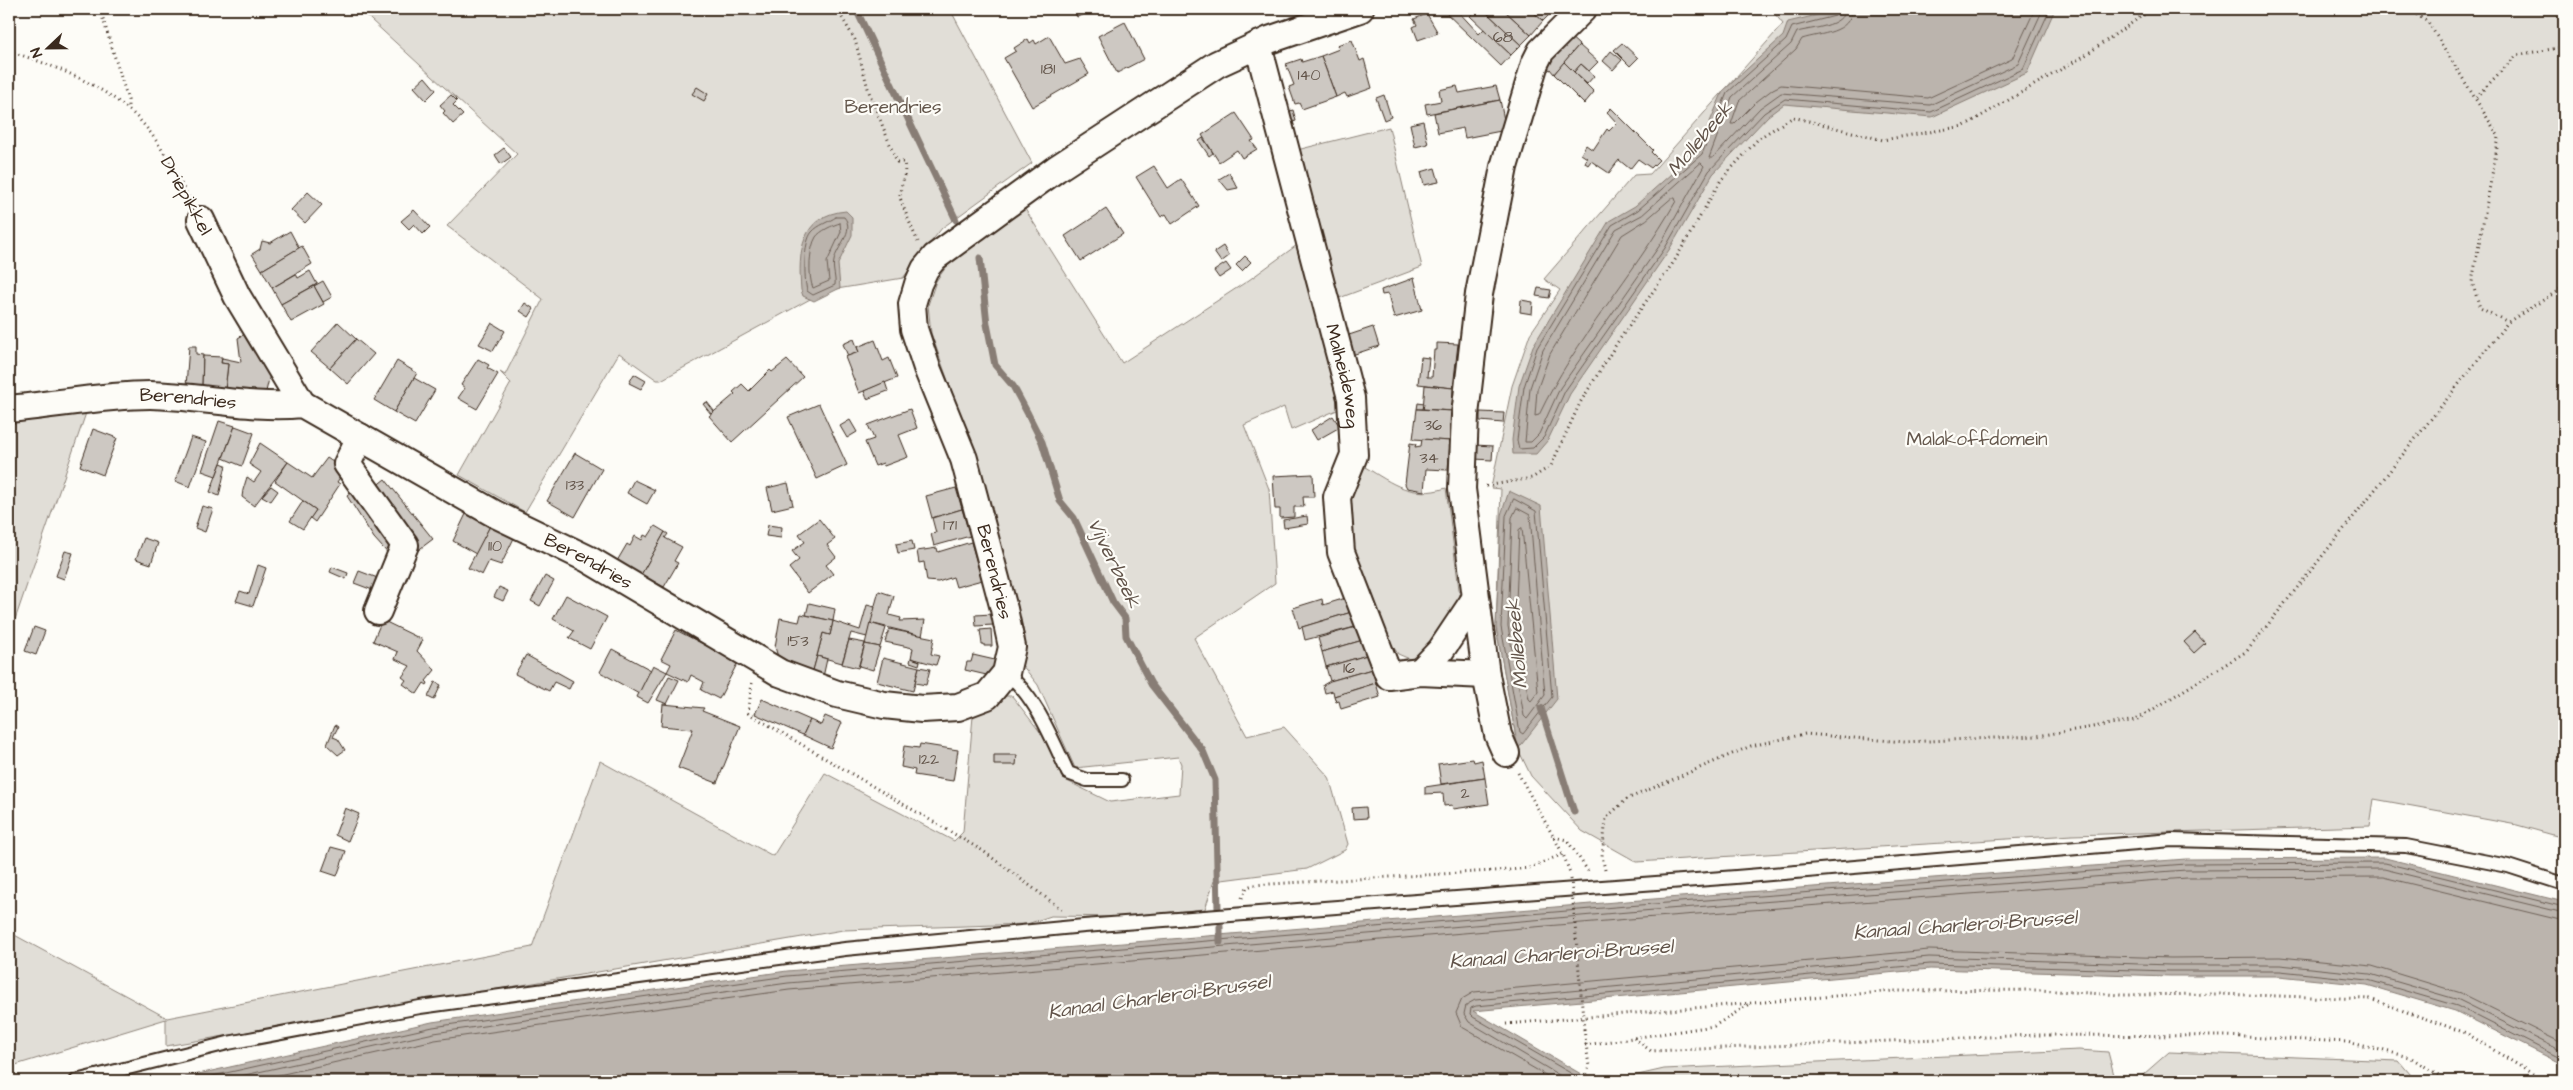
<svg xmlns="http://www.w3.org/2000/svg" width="2573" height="1090" font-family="'Architects Daughter',sans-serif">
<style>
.green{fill:#e1ded7;stroke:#8e847a}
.water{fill:#bbb4ad;stroke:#887d74}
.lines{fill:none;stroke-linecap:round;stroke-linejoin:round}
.shore{stroke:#6e6157;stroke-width:1}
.stream{stroke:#887d74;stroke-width:7}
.building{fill:#cdc8c2;stroke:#3b2a1e}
.lane-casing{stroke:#3b2a1e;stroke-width:16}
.street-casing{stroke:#3b2a1e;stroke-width:30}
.path{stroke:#3b2a1e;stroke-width:3;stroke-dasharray:1 4;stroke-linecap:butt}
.lane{stroke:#fdfcf7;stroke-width:12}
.street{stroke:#fdfcf7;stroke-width:26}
.path-bridge{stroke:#3b2a1e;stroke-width:3;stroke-dasharray:1 4;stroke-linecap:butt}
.labels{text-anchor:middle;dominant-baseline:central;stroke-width:4.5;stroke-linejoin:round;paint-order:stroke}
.number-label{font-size:16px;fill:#605247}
.park-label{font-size:19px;fill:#64574c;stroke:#fdfcf7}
.street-label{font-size:19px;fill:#3b2a1e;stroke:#fdfcf7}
.water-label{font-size:20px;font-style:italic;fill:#615349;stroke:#fdfcf7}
</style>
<rect width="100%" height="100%" fill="#fdfcf7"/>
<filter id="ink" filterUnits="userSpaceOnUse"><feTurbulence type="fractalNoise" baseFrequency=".02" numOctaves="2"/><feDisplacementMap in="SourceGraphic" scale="10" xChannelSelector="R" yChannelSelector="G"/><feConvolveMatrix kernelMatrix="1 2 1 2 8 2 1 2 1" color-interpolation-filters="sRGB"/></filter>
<g filter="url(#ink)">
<!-- green -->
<g class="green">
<path d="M359,9H950L1032,163L942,228L903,278L825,291L661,380H657L619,353L525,512L459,475L511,383L500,372L505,375L543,299L447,226L517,154Z"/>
<path d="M1771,9H2564V838L2517,825L2374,799L2370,826L2072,835L1637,862L1582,831L1531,776L1518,749L1496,627L1501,489L1491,488L1512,386L1530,334L1560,290L1544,279L1634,175L1650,174L1783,24Z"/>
<path d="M1389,127L1422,267L1334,300L1293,151Z"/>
<path d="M1025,209L1122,363L1249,280L1297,245L1344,407L1291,430L1284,407L1244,425L1269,489L1275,583L1194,638L1247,736L1284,727L1329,777L1348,844L1345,850L1307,869L1214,881L1205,909L1120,917L1051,916L1027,924L843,930L166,1046V1019L9,1067V932L167,1018L532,947L600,761L773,856L825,773L954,841L963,832L973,716L1003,696H1012L1044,737L1063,779L1110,802L1179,794L1181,764L1178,757L1075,768L1038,685L1022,665L1025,637L986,488L931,333L928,305L936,281L949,263Z"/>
<path d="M86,413L9,637V418Z"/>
<path d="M1365,467C1393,484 1412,499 1446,488L1460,597L1435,645L1412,660L1398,654L1382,629L1345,541L1346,502Z"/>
<path d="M2079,1050L2108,1052L2114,1075L2112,1081H1590L1591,1079L1616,1080L1664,1069Z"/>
<path d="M2169,1052L2399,1061L2416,1081H2136Z"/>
</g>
<!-- water -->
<g class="water">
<path d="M1842,9H2055L2027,73L1932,117L1784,104L1768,116L1713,174L1669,250L1570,394L1548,440L1536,454H1513L1512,440L1519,386L1533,346L1609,221L1635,206L1698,150L1723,91L1783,36L1788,22Z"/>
<path d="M846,211L852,217V235L838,264L840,288L814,301L803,296L801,290C798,253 800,215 846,211Z"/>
<path d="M1509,491L1541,506L1557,699L1518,749L1496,627L1501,515Z"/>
<path d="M2385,858L2564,902V1065L2455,1011L2367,985L2279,976H2170L1930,969L1473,1011L1581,1074L1579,1081H167L432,1022L787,971L1627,901L2186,859Z"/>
</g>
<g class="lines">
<!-- shore -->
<g class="shore">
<path d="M1838,9L1835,16L1792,27L1786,40L1727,93L1702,154L1638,210L1612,225L1537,348L1524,387L1517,440L1519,449L1533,448L1544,437L1565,391L1665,248L1709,171L1764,113L1785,99L1931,112L2023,69L2050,9"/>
<path d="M1845,9C1844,27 1811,28 1797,32L1791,44L1732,97L1709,158H1713L1760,108L1781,93L1930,105L2018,64L2043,9"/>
<path d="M1852,9C1851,34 1820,33 1802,39L1796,49L1739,101L1731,124H1734L1756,102L1773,89L1781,85L1928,98L2012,59L2035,9"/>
<path d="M1701,163L1704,166L1660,245L1560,388L1539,434L1531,442H1525L1530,388L1543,350L1616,229L1642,215Z"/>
<path d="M1672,198H1675L1676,201C1634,275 1575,339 1539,415L1535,416L1537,390L1550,354L1622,235L1646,220Z"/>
<path d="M836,217H844C856,231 836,247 834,261C832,269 836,277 835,285L813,295L807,291C804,278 803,242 812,232C818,225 829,222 836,217Z"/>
<path d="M840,223L841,232L827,262L829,281L813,288C808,277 809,248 816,237C820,231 833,225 840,223Z"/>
<path d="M1514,499L1536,511L1552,697L1523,734L1520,732L1501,627L1506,516Z"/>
<path d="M1517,508L1530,515L1545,695L1527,719L1524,716L1508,626L1512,518Z"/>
<path d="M1522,528L1538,692L1531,701L1529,699L1515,626L1519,530Z"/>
<path d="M190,1081L433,1027L787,976L1627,906L2186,864L2385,863L2564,907"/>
<path d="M218,1081L434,1033L788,983L1628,912L2186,870L2384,869L2564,913"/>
<path d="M252,1081L435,1040L789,990L1629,919L2187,878L2383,877L2564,921"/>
<path d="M1556,1081L1462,1027L1456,1013L1462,999L1474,992L1929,950L2171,958L2280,957L2372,966L2461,993L2564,1044"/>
<path d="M1569,1081L1469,1022L1464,1014L1466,1005L1475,1000L1929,957L2170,965H2280L2370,974L2459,1000L2564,1052"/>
<path d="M1575,1081L1574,1075L1473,1017L1470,1014L1471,1008L1476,1006L1930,964L2170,971H2280L2368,980L2457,1006L2564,1060"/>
</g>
<!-- stream -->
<g class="stream">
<path d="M856,9L956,220"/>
<path d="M980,258L987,324L995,365L1013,386L1028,414L1042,442L1060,501L1074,518L1113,602L1125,618L1126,636L1151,684L1203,751L1215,780L1218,909"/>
<path d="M1541,708L1574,812"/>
<path d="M1220,927V942"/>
</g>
</g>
<!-- building -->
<g class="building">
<path d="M1073,9H1096L1077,17Z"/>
<path d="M1442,9H1456L1479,34L1484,29L1511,55L1501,66Z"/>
<path d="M1469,9H1483L1521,45L1511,55L1470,16L1473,13Z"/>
<path d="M1483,9H1503L1531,35L1521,45Z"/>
<path d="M1503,9H1530L1543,21L1531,35Z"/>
<path d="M1530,9H1555L1543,21Z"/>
<path d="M1427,14L1438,33L1418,40L1413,27L1417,25L1414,19Z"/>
<path d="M1125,22L1144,59L1117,73L1098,36Z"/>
<path d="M1567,34L1579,45L1554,74L1550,69L1546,72L1541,67Z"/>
<path d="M1049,36L1065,64L1080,59L1089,74L1032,107L1004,58L1016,51L1014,48L1028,39L1030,43L1034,40L1036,44Z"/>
<path d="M1352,40L1360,61L1364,59L1372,88L1347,97L1345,93L1336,97L1321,56L1339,49L1337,45Z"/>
<path d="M1622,43L1638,58L1630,66L1614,50Z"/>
<path d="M1579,45L1598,62L1589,71L1581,64L1574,72L1564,62Z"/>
<path d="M1611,51L1622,60L1613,70L1603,61Z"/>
<path d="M1321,56L1336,97L1302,109L1299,103L1295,104L1289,87L1294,85L1286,64L1301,59L1302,62Z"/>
<path d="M1564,62L1594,92L1584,104L1554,74Z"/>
<path d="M1581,64L1594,76L1587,84L1574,72Z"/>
<path d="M425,77L436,90L426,100L414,87Z"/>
<path d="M1457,86L1459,93L1496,86L1500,100L1427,114L1425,104L1441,101L1439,90Z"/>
<path d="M697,87L708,94L704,101L692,94Z"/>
<path d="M451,95L457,101L453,105L463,115L453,124L443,113L445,111L440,105Z"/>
<path d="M1384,95L1391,117L1384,120L1376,98Z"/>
<path d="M1500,100L1506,130L1465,138L1463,128L1438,133L1434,113Z"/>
<path d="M1611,108L1653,150L1651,152L1659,160L1651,168L1638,159L1630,169L1619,160L1609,173L1591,161L1588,165L1585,163L1587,158L1581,154L1586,145L1593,150L1607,129L1609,131L1617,123L1607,112Z"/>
<path d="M1293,110L1296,121L1286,124L1283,113Z"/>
<path d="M1236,113L1254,140L1251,141L1257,149L1242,158L1237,150L1219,162L1202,135Z"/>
<path d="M1423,121L1428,144L1415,147L1410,124Z"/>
<path d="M1203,138L1213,153L1209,156L1199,141Z"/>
<path d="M504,148L511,157L501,164L495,155Z"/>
<path d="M1154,166L1168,188L1181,179L1199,206L1172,224L1166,214L1161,217L1136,177Z"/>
<path d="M1435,168L1439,182L1424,185L1421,172Z"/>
<path d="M1229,173L1238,188L1228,190L1219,179Z"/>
<path d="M308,192L322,205L305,223L291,210Z"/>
<path d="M1106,209L1123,234L1081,261L1065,236Z"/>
<path d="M414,210L430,227L423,234L414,224L409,229L401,221Z"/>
<path d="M290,231L299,248L262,270L252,254L260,249L262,241L270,243Z"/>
<path d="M302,246L312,264L272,288L262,270Z"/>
<path d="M1223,246L1229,256L1221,262L1214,252Z"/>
<path d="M1245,256L1251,262L1242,271L1236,265Z"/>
<path d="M1226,263L1231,270L1219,278L1214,271Z"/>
<path d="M310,271L317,284L281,304L272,288L296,274L298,278Z"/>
<path d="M1414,278L1422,310L1394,318L1388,294L1382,295L1381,290Z"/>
<path d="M323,281L332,297L323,302L314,286Z"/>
<path d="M314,286L324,304L291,322L281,304Z"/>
<path d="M1538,288L1551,290L1549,298L1536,296Z"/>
<path d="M1521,300L1533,302L1532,314L1520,312Z"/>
<path d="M525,303L534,309L529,317L520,311Z"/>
<path d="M338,322L356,339L330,368L311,352Z"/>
<path d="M492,323L505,331L493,351L479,344Z"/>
<path d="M1373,327L1379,346L1352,355L1346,336Z"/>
<path d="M248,332L271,370L265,396L236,389V391L225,390L228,364L221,363L222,358L241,362L238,338Z"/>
<path d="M356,339L374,354L348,384L330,368Z"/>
<path d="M854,339L859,352L848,356L843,344Z"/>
<path d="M875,340L883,361L889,358L897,378L859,393L845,357L859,352L857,347Z"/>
<path d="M1437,343L1458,344L1453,388L1418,384L1421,357L1429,358L1427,377H1432L1434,350H1437Z"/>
<path d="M189,346H196V354L203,355L202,388L186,386Z"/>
<path d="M203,356L222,357L221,363L228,364L225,390L202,388Z"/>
<path d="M478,359L489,365L487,368L498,374L477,409L458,398L465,388L461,385Z"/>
<path d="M787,360L803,377L732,442L709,416L735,394L733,392L742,384L749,391L770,370L772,372Z"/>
<path d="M397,361L417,373L394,412L374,400Z"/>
<path d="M634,374L646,381L641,389L629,383Z"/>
<path d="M414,378L435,390L415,424L394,412Z"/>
<path d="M885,382L888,391L867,399L864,391Z"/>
<path d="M1425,385L1453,388L1452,411L1423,409Z"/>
<path d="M707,402L714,411L711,414L703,404Z"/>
<path d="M1418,403L1424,404L1423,409H1417Z"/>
<path d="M819,404L847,465L817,479L788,417Z"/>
<path d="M910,409L917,428L899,435L908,457L884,466L883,463L875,466L865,442L874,439L868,425Z"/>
<path d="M1417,409L1452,411L1450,441L1413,439Z"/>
<path d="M1480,412L1504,413L1503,423L1480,421Z"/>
<path d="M1333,416L1340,427L1317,440L1311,430Z"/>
<path d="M850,420L857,432L847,438L840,426Z"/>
<path d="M219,421L235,426L216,476L202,471Z"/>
<path d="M235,426L254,433L242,466L223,458Z"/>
<path d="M93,429L117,438L103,475L80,466Z"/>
<path d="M191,437L206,442L190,487L175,481Z"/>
<path d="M1422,439L1450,441L1448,470L1426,469L1424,491L1407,488L1405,484L1410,443L1416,444L1415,447L1421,446Z"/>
<path d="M260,443L288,462L254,506L242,497L243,490L247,477L254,482L261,472L249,464Z"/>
<path d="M1475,445L1493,446L1492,460L1474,459Z"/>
<path d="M575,453L602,469L575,517L547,501Z"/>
<path d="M327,458L345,470L337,482L340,484L315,522L310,518L316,510L275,481L288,462L312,478Z"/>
<path d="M221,463L226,465L219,496L210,492Z"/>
<path d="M1313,474L1314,497H1303L1304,507H1294V517L1280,518V509H1275L1273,476Z"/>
<path d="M385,479L433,539L417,551L370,491Z"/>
<path d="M634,480L655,490L647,504L627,493Z"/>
<path d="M788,483L793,505L772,510L767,488Z"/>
<path d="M271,486L278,491L271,501L262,496Z"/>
<path d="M358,487L398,544L392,558L374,538L347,496Z"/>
<path d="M956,488L962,509L932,518L926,496Z"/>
<path d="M303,501L316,510L303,529L290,521Z"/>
<path d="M202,506L213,509L205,532L195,528Z"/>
<path d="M962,509L970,536L934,546L931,534L936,533L932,518Z"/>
<path d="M466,514L490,526L476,554L453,541Z"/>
<path d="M1307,516L1308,524L1284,528L1283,520Z"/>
<path d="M819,519L835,539L827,545L836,557L826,565L833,574L808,593L789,568L799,560L792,551L805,542L799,534Z"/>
<path d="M768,525L782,527L781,538L766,536Z"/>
<path d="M490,526L514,538L501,565L489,561L482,575L468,568Z"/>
<path d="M655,526L665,532L641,575L617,561L627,544L630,546L635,536L642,540L644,535L648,537Z"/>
<path d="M665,532L668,534L665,538L682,547L674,561L678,563L664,587L641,575Z"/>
<path d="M144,538L158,543L151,564L136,559Z"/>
<path d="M912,541L914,550L898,553L896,544Z"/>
<path d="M971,542L982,580L956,587L953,577L938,582L927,581L924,562L919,563L917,551L937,548L938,552Z"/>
<path d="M65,551L73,553L64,579L56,576Z"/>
<path d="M258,565L266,568L253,606L236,601L240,591L249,594Z"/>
<path d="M332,567L348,573L346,579L330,572Z"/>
<path d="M359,571L383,580L378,592L354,583Z"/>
<path d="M545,576L554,581L540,606L531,601Z"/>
<path d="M499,587L508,591L503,601L494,597Z"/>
<path d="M879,591L894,596L889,615L901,618L900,621L925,620L922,636L870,623Z"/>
<path d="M566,595L607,617L590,649L569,638L574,631L553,619Z"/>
<path d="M1349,597L1355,611L1299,628L1293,608L1322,599L1323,605Z"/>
<path d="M809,603L835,609L833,621L806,615Z"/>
<path d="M867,605L875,607L867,637L851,633L842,663L817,656L823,633L830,635L833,621L860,630Z"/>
<path d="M1355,611L1359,626L1305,640L1302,627Z"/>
<path d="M801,614L833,621L830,635L823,633L813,671L778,657L775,647L780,618L799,622Z"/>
<path d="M992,614L993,625L976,626L975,615Z"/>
<path d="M382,620L423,640L417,651L435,670L426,681L428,683L427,685L424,683L417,694L403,684L406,680L402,677L410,666L395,659L398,652L373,641Z"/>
<path d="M870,623L886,628L880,647L865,644Z"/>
<path d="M1359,626L1363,640L1322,652L1318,638Z"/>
<path d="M34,627L45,631L36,655L25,651Z"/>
<path d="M889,629L934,638L931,654L939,656L936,665L911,658L913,648L885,642Z"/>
<path d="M991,629L992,646H984V644H982L980,630Z"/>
<path d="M676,630L738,662L719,699L701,690L704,682L691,675L688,682L667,672L671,664L661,659Z"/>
<path d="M2195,632L2205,643L2194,653L2184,642Z"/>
<path d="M849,640L865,643L858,668L842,664Z"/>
<path d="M1363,640L1367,655L1326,667L1322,652Z"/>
<path d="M865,644L880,647L873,670L859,666Z"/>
<path d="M612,649L651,670L639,694L600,672Z"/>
<path d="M526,655L573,681L569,689L554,682L549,691L515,674Z"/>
<path d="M973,655L999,661L995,677L965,670L967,662H971Z"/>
<path d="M1367,655L1372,669L1330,681L1326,667Z"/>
<path d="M817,656L827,659L823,677L812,674Z"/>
<path d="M883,658L919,667L913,691L877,682Z"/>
<path d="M911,658L920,661L919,665L910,662Z"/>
<path d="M653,665L667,672L648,703L637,697Z"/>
<path d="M919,667L930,669L926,685L915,683Z"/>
<path d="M1372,669L1376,683L1334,696L1333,691L1325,693L1323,685L1330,681Z"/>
<path d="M669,676L679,680L667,704L657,700Z"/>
<path d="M435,682L441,685L434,700L428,697Z"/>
<path d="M1376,683L1380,697L1341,709L1339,701L1336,702L1334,696Z"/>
<path d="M762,699L810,720L803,735L755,714Z"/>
<path d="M663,704L704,708L702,711L740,726L717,783L678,768L693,729L661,726Z"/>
<path d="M825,716L842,723L831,748L803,735L810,720L821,725Z"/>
<path d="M335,725L338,727L333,737L338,739L345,750L338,755L327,745Z"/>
<path d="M920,744L958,750L953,781L914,775L915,770L901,767L904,746L919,748Z"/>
<path d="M994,755H1017L1016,765H994Z"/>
<path d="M1473,759L1474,762L1482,760L1485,778L1441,784L1438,764Z"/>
<path d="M1485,778L1489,804L1453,809L1452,805L1444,806L1443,793L1425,794V787Z"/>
<path d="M1366,807L1367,818L1353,819L1352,808Z"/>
<path d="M345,808L359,814L348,841L335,835Z"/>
<path d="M331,847L346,851L337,876L322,871Z"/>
</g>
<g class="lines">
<!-- lane casing -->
<g class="lane-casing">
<g id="lane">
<path d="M1006,673C1035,695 1053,741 1068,773L1087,780H1122"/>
<path d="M76,1081L228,1043L420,1007L845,949L1084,926L1736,877L2172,840L2406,846L2508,866L2564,884"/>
</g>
</g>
<!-- street casing -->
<g class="street-casing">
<g id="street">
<path id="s1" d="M1258,45L1351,398L1354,455L1337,497L1341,552L1389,676L1420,672L1486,675"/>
<path d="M201,220L237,296L302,404"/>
<path id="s2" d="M9,409C55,405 103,395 150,395C201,396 251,409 302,404L495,514L588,559L780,673L837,694L884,705L922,709L958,707L987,696L1006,673L1012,647L1004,609L964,459L927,368L914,329L912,304L918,284L925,269L935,257L1056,169L1217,64L1269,40L1360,9"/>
<path d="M360,437L347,464L405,545L378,611"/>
<path d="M1420,672L1441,650L1475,599"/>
<path d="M1506,753L1498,735L1486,675L1462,489L1465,415L1479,294L1504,167L1535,63L1541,51L1583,9"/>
</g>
</g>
<!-- path -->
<g class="path">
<path d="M100,9L128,100V109"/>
<path d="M837,9L855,40L869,92L897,162H904C907,178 900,183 900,197C901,202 915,236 918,242"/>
<path d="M2408,9L2428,22L2499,137L2472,282L2480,308L2508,322"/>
<path d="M9,51C51,65 93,80 128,109C156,132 173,169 190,200"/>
<path d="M2476,97L2517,55L2564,47"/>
<path d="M1486,486L1532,478L1551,466L1580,403L1617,343L1675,260L1721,180L1759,138L1793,117L1883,140L1964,126L2084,56L2152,9"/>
<path d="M752,683L748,713L983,851L1064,911"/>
<path d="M1518,773L1563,854L1570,873"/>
<path d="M1554,837L1567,840L1588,871"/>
<path d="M1605,870L1602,856L1606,818L1627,799L1751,746L1805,734L1905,742L2037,736L2136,720L2247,651L2508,322L2564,287"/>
<path d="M1242,898L1247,887L1253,885L1510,870L1529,868L1563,854"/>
<path d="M1506,1024L1893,991L2039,990L2121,995L2218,994L2370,999L2466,1033L2544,1081"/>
<path d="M1584,1029L1589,1066L1585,1081"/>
<path d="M1634,1038L1651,1051L2035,1035L2226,1036L2347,1042L2410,1057L2448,1081"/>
<path d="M1585,1045L1714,1026L1750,1004"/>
</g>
<!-- lane -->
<use href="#lane" class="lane"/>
<!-- street -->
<use href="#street" class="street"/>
<!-- path-bridge -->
<path class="path-bridge" d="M1571,879L1584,1029"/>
</g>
</g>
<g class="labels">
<!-- number labels -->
<g class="number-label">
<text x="1503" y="37">68</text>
<text x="1048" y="69">181</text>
<text x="1309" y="75">140</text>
<text x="1433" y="425">36</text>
<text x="1429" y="458">34</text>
<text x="575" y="485">133</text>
<text x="950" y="525">171</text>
<text x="495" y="546">110</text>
<text x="798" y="641">153</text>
<text x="1349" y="668">16</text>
<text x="929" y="759">122</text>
<text x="1465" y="793">2</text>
</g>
<!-- park labels -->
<g class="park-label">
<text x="893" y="107">Berendries</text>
<text x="1977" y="439">Malakoffdomein</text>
</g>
<!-- street labels -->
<g class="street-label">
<text transform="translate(186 196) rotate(61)">Driepikkel</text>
<text stroke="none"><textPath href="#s1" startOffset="342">Malheideweg</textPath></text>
<text stroke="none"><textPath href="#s2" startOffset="180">Berendries</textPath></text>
<text stroke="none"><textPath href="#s2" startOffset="621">Berendries</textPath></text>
<text transform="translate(994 572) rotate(76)">Berendries</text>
</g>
<!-- water labels -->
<g class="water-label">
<text transform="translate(1700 139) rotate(-50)">Mollebeek</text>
<text transform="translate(1114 563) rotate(64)">Vijverbeek</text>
<text transform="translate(1517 644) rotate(-95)">Mollebeek</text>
<text transform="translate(1965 925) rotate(-4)">Kanaal Charleroi-Brussel</text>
<text transform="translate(1561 954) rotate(-4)">Kanaal Charleroi-Brussel</text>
<text transform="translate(1159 997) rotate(-8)">Kanaal Charleroi-Brussel</text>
</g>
</g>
<!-- margin -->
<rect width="2573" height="1090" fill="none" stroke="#fdfcf7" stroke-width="30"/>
<rect x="15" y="15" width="2543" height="1060" fill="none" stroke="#3b2a1e" stroke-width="2" filter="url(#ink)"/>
<!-- north arrow -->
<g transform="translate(48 48) rotate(248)" stroke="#fdfcf7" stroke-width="4" paint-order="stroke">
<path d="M0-4L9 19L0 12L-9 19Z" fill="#3b2a1e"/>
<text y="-8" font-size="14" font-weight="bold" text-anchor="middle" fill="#3b2a1e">N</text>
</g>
</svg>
